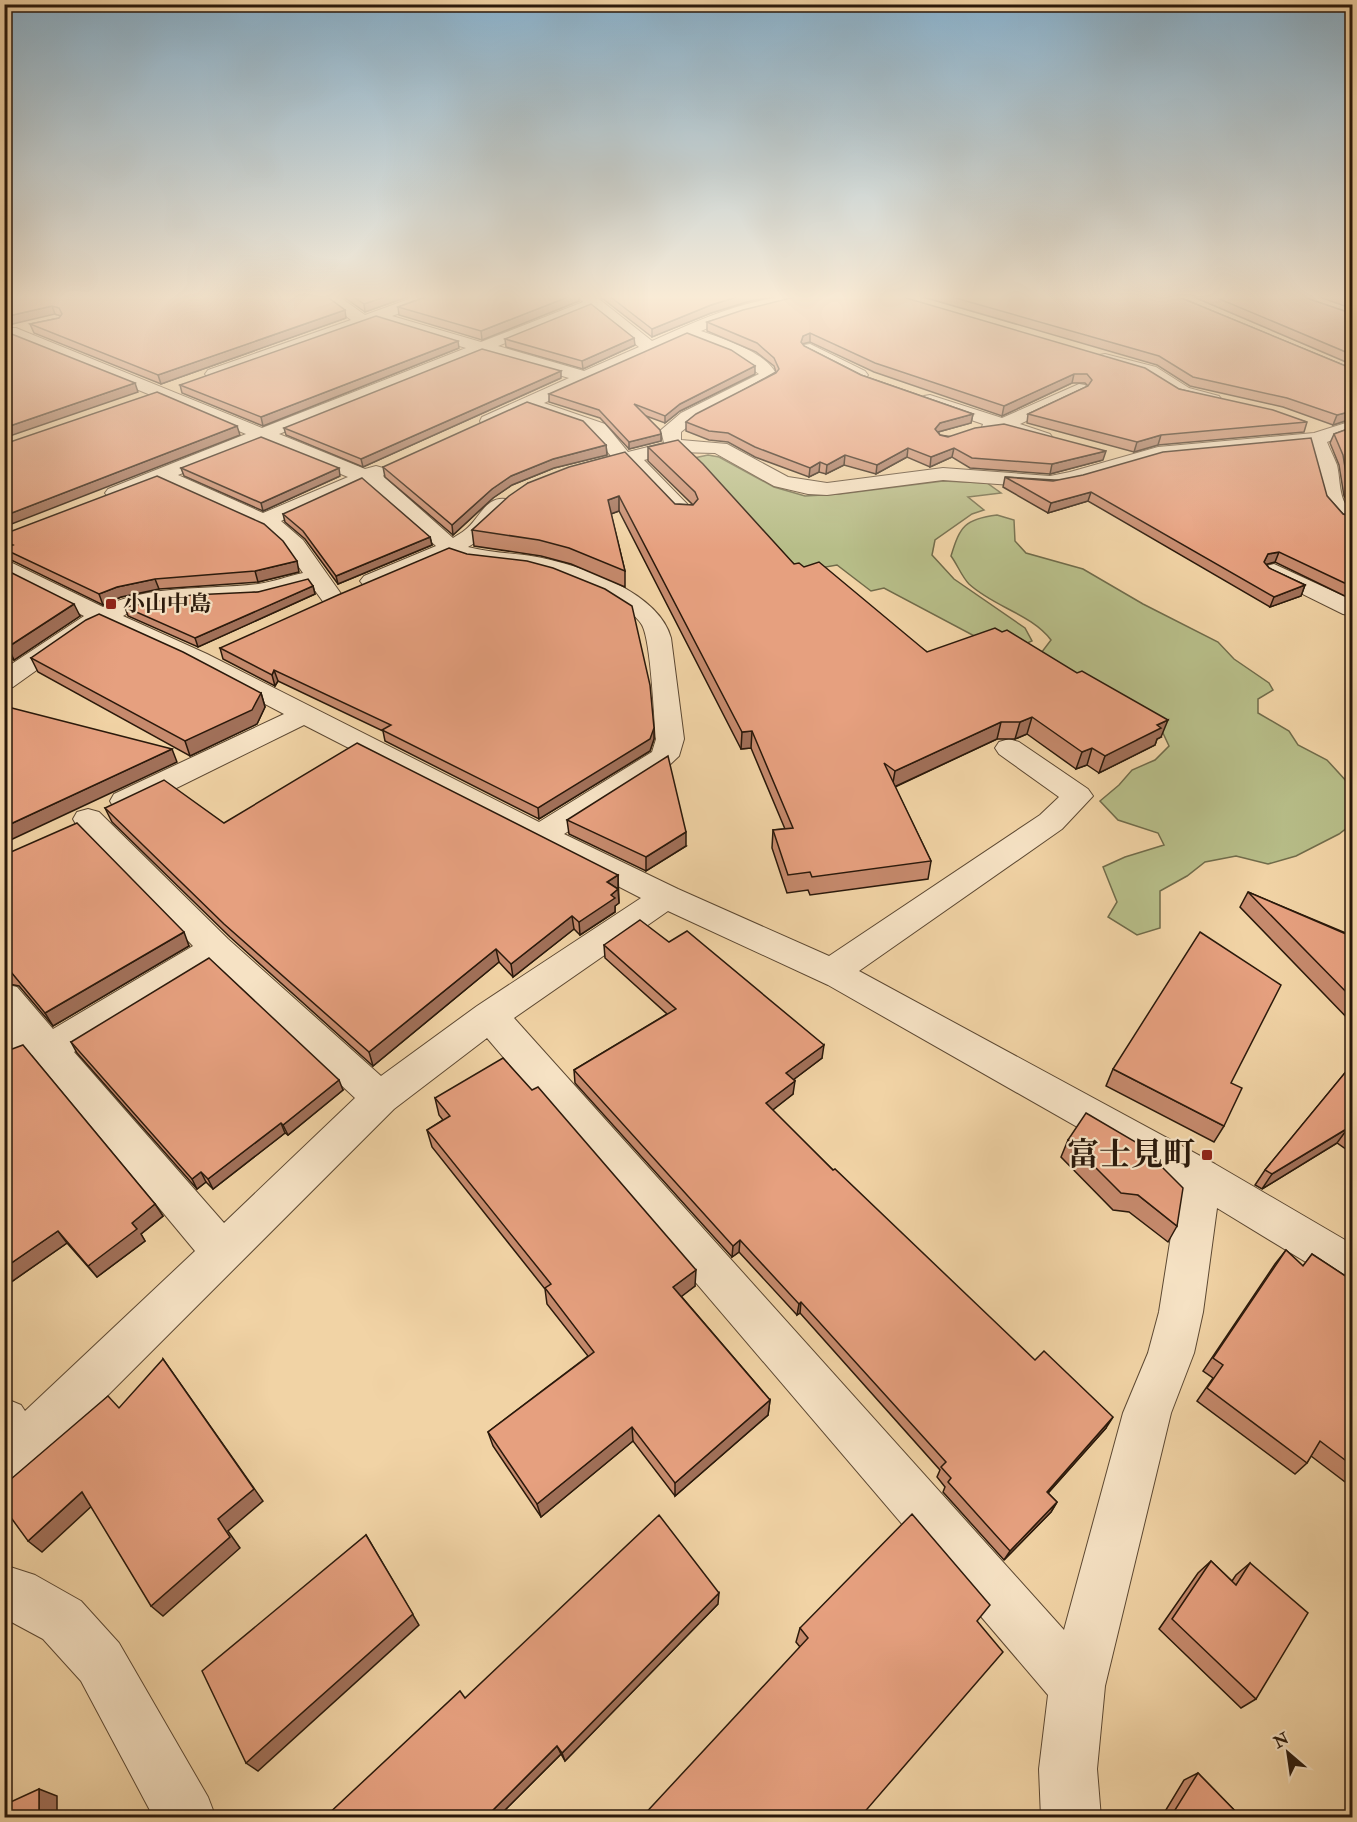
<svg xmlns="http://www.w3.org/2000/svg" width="1357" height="1822" font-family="'IM FELL Double Pica','Noto Serif JP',serif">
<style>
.green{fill:#b7bd88;stroke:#706b4a;stroke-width:1.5}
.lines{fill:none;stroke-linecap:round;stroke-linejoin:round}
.minor-casing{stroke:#5c4832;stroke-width:2}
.minor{fill:#f6e2c4;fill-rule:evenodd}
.wall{fill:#c68a6d;stroke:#2a190b;stroke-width:1.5}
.shaded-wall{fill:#a17059;stroke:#2a190b;stroke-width:1.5}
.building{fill:#e6a07f;stroke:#2a190b;stroke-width:1.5}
.poi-dot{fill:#8f2418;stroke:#f6e2c4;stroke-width:2}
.labels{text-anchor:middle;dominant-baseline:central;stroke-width:4.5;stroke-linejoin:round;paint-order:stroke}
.far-poi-label{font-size:22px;font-weight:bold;fill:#2a190b;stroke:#f6e2c4;text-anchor:start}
.near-poi-label{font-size:32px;font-weight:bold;fill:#2a190b;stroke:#f6e2c4;text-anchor:end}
</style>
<rect width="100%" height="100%" fill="#f1d3a5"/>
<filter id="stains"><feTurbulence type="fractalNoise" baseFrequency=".00333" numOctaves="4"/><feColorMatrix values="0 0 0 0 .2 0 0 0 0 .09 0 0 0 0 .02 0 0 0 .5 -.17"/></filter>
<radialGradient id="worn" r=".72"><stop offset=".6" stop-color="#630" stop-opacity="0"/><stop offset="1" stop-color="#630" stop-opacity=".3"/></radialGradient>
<!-- green -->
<g class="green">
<path d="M708,455L719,457L774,487L805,496L840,494L943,481L987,483L1001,493L968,497L984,510L972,514L935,540L932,555L954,579L1025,628L1032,641L1016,648L980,639L884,588L871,591L837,565L797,572L694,458Z"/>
<path d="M997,515L1014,520L1015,541L1026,553L1083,569L1143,604L1218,642L1234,659L1269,683L1273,690L1258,699V713L1289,731L1298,745L1327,760L1348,783L1352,796V824L1339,834L1296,856L1268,864L1236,856L1205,862L1187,876L1160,891V928L1137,935L1108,917L1117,902L1103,867L1125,857L1164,845L1158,833L1118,820L1100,801L1119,785L1132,770L1155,760L1169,746L1162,731L1038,657L1051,640C1031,614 994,607 969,584C962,577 957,564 951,556C960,526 965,519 997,515Z"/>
</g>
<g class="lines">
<!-- minor casing -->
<g class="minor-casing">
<g id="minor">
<path d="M320,295H337L365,315L420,295H442L440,298L392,316L481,342L583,302L577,295H594L652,341C708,316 752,295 815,295L813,298C775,308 737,314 701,331C722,338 769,353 777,376L774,380L695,421L681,432V440L727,444L788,477L827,483L943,468L1050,476L1070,472L1158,447L1314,433L1352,421V433L1327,442C1330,450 1334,457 1337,465C1341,482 1338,500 1352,512V527C1315,518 1321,474 1309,445L1160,459L1080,482L1050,488L943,480L827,495L808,494L774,486L715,453L675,452L644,460L696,513L693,518L685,519L677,518L626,465L586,475L579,473L576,469L579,465L611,456L591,432L537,412L534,407L496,425H482L480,421L482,417L569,378L483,353L279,434L365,469L376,466L383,468L386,472L383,476L453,538C457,535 462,533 465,530C480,519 486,493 510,500L514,504C508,512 499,517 492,524C484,535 480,540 468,547C490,553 514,553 537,557C580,565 659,592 671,638L684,739L679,756L661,773L564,834L678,889L829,956L1040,815L1059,797L999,754L995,748L999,742L1009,739L1019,742L1088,789L1093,796L1062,829L859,971L1215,1164L1352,1244V1287L1337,1281L1217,1208L1203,1312L1194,1353L1171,1413L1105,1686L1097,1769L1101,1818H1041L1039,1769L1048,1695L487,1038L394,1109L37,1466L21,1477L4,1484V1398L21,1405L25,1411L195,1251L32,1055L4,1068V1035L12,1031L4,1022V984L17,987L53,1029L193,946L77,826L73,819L77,812L88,809L99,812L228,939L381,1076L477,1006L641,898L304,725L136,808L125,811L114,808L110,801L114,794L284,714L189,664L104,625L90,632L13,687L4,689V669L84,616L4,575V559L103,607C150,584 208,590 258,584C273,582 288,576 303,573L287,550L268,532L160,482L115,499L108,497L105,493L108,489L246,434L4,335V328H16L262,428L466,348L377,321L220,378H208L205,374L208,370L351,320ZM592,309L639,347L584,371L498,346ZM687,337L732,355L759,374L681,413L661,430L664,443L628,452L605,424L544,403ZM262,441L348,477L263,513L178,475ZM366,484L436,546L364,576L360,581L364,586L372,588L380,586L451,556C473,567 503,565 528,569C554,573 629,601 642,625C651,641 654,717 656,739L652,752L539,822L207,654L123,616L130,612L195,601L260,598L311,585L324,603L332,605L340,603L344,598L303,540L281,521ZM668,911L828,985L1179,1185L1159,1312L1148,1353L1123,1413L1064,1630L514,1018ZM214,966L355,1098L224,1223L74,1052Z"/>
<path d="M810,344L865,371L868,375L865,379H853L804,353L802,349L804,345Z"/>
<path d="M1105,354L1156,367L1189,388L1219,396L1222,400L1219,404C1191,411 1169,385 1145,375C1131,369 1114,367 1099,363L1097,359L1099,355Z"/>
<path d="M1079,384L1085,385L1088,389L1085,393L1020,424L1050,434L1053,438L1050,442L1043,444L1003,431H984L982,427L983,424L924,404L921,400L924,396L930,395L1002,418Z"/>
<path d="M1274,564L1352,600V616L1343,614L1266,576L1262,571L1266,566Z"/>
<path d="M4,1565L35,1575L81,1601L119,1643L208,1797L216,1818H154L81,1681L43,1639L4,1618Z"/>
</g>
</g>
<!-- minor -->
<use href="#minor" class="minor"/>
</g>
<!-- wall -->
<g class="wall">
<path d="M341,295H413L365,312Z"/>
<path d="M431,295H579V301L482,340L399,315L398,307Z"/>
<path d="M598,295H784L750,301L711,313L652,337Z"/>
<path d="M802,295L1179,389L1307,422L1304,432L1158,445L1134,452L1027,423L1028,414L1088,386L1085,383H1072L1002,416L874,372L810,342L802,344L804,346L861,375L973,414L971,423L938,432L940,435L1103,460L1050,474L970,468L952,457L930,467L907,457L876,474L844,465L826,474L819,472L809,477L755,457L728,442L709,440L686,431V422L776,372L774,366L756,352L707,331V322Z"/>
<path d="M916,295H1174L1353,369V420L1351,419L1333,425L1283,407L1190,386L1157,365Z"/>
<path d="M1189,295H1298L1353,314V365Z"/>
<path d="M1314,295H1353V309Z"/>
<path d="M4,300L346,318L161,384L34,333L30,324L59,318L61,316Z"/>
<path d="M505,339L635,345L583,369L506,347Z"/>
<path d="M459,348L263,426L182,393L180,385Z"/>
<path d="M755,374L680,411L665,423L646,416L661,434V441L629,449L600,418L549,402V394Z"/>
<path d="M561,378L363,467L286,435L284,428Z"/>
<path d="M1353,427V509L1344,496L1339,465L1330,443L1334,434Z"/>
<path d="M606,445L607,455L554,468L512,485L493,498L453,535L385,477L383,467Z"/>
<path d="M648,447L794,564L927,652L1161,737L1157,739L1155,745L1099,773L1087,765L1076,769L1027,734L1015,739H997L895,787L931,861L928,879L810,895L808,890L787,893L772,848L773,830L785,829L751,748L741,749L619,511L611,514L625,571V587L571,564L541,556L474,546L472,530L528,483L675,504L693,505L648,461Z"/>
<path d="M181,468L340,476L263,511L184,476Z"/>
<path d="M1005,477L1327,496L1343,514L1353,517V600L1275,562L1266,564L1269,568L1305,585L1301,596L1270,607L1088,501L1048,513L1003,487Z"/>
<path d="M283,514L430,537L432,545L338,584L305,539L285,522Z"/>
<path d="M4,534L299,572L258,582L159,589L121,597L103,605L9,559L4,550Z"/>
<path d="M4,569L80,616L14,660L4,654Z"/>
<path d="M313,586L315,594L198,647L128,616L125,607Z"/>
<path d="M220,648L654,728V739L650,751L539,819L385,741L383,731L278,681L275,686L223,659Z"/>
<path d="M31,658L261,693L265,707L257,724L190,756L38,672Z"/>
<path d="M105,808L224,823L618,875L619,903L615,906V912L580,935L574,929L513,977L499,962L373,1066L230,937L112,822Z"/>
<path d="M567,820L686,846L646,871L569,834Z"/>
<path d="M4,855L189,946L53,1026L19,986L4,983Z"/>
<path d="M1248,892L1353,936V1024L1240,907Z"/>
<path d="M669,942L822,1058L793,1080V1094L772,1110L833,1170L1106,1428L1048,1493L1057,1502L1051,1512L1004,1560L943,1492L945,1487L937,1477L940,1470L800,1313L797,1315L739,1252L732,1257L575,1083L574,1070L667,1014L605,958L604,945Z"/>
<path d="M71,1042L343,1090L288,1135L285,1133L213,1189L206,1182L197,1189L77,1053Z"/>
<path d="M4,1052L155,1204L163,1216L141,1234L145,1241L97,1277L67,1243L4,1287Z"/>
<path d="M1353,1063V1154L1337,1143L1262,1189L1255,1185L1265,1170Z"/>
<path d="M1113,1069L1224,1126L1214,1142L1106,1086Z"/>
<path d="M435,1098L695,1286L681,1296L770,1400L768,1415L675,1496L633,1441L541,1517L493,1446L488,1432L588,1356L547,1304L545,1289L432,1147L427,1130L443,1120L439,1115Z"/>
<path d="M1068,1140L1177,1226L1168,1242L1129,1212L1113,1210L1061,1157Z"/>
<path d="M1286,1250L1303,1266L1312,1254L1353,1281V1488L1311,1456L1307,1463L1295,1474L1197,1401L1213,1378L1203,1371L1275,1264Z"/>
<path d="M1211,1561L1232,1581L1236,1575L1250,1563L1256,1699L1241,1708L1159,1629L1198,1573Z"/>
<path d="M718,1604L565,1761L561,1754L497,1818H324L465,1698Z"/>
<path d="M1353,1620V1627L1350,1625Z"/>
<path d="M978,1622L800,1647L796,1642L800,1628Z"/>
<path d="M1198,1773L1242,1818H1161L1184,1780Z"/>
</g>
<!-- shaded-wall -->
<g class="shaded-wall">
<path d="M390,295H413L365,312L364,304Z"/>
<path d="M573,295H579V301L482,340L481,331Z"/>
<path d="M743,295H784L750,301L711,313L652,337V329L711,305Z"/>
<path d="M52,306L55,314L4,326V317Z"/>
<path d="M345,310L346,318L161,384L158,375Z"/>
<path d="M810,333V342L802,344L801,342L803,336Z"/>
<path d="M634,338L635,345L583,369L582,361Z"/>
<path d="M458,341L459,348L263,426L261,417Z"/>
<path d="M755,366V374L680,411L665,423V416L680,404Z"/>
<path d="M561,371V378L363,467L361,459Z"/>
<path d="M1074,374L1072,383L1002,416L1004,406Z"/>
<path d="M135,383L138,392L4,438V428Z"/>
<path d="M1353,411V416L1351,419L1333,425L1337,415Z"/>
<path d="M973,414L971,423L938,432L934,438L935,429L940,423Z"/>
<path d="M237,426L240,435L4,527V516Z"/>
<path d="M661,434V441L629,449V442Z"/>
<path d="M1161,435L1158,445L1134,452L1137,442Z"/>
<path d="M606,445L607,455L554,468L512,485L493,498L453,535L452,525L492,489L511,476L553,459Z"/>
<path d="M908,448L907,457L876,474L877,465Z"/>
<path d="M954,448L952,457L930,467L931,457Z"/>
<path d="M1106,451L1103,460L1050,474L1052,464Z"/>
<path d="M845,455L844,465L826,474L827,465Z"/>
<path d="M820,462L819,472L809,477L810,468Z"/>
<path d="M339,468L340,476L263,511L261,503Z"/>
<path d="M1091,492L1088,501L1048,513L1051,503Z"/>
<path d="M619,496V511L608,515V500Z"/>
<path d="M430,537L432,545L338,584L336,576Z"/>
<path d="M1279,552L1275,562L1264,565V562L1268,554Z"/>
<path d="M297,561L299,572L258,582L255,571Z"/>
<path d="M155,579L159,589L121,597L103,605L99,594L117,587Z"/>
<path d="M1305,585L1301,596L1270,607L1274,597Z"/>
<path d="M313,586L315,594L198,647L195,638Z"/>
<path d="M74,604L80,616L14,660L8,647Z"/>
<path d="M274,670L278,681L275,686L272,675Z"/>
<path d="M261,693L265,707L257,724L190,756L185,741Z"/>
<path d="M1032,717L1027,734L1015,739L1020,722Z"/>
<path d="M1168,720L1161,737L1157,739L1155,745L1099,773L1105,756L1157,725Z"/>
<path d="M1001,722L997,739L892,788L895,771Z"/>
<path d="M654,728V739L650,751L539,819L538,808Z"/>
<path d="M752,731L751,748L741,749L742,732Z"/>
<path d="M1092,748L1087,765L1076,769L1082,752Z"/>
<path d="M172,749L177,762L4,843V827Z"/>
<path d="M686,832V846L646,871V857Z"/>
<path d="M618,875V889L607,882Z"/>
<path d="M618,889L619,903L615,906V912L580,935L579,922Z"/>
<path d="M572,916L574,929L513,977L511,964Z"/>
<path d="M184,932L189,946L53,1026L45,1013Z"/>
<path d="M496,949L499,962L373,1066L369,1052Z"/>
<path d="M4,1024L8,1030L4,1033Z"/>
<path d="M824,1045L822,1058L785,1086L786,1073Z"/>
<path d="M339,1080L343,1090L288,1135L283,1125Z"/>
<path d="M795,1081L793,1094L765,1116L766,1103Z"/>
<path d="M281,1123L285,1133L213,1189L208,1179Z"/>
<path d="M1348,1128L1337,1143L1262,1189L1272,1174Z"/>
<path d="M201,1172L206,1182L197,1189L192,1179Z"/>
<path d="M155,1204L163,1216L141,1234L145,1241L97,1277L88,1266L132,1223Z"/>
<path d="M58,1231L67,1243L4,1287V1268Z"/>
<path d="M740,1240L739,1252L732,1257L733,1246Z"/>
<path d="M696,1270L695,1286L673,1303V1287Z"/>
<path d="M801,1302L800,1313L797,1315L799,1304Z"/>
<path d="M163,1359L263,1501L228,1531L240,1548L163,1616L151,1606Z"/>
<path d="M770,1400L768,1415L675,1496V1483Z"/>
<path d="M1113,1417L1106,1428L1041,1501L1047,1492Z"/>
<path d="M632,1427L633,1441L541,1517L537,1504Z"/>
<path d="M82,1492L95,1503L42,1552L28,1541Z"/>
<path d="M1057,1502L1051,1512L1004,1560L1010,1551Z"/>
<path d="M366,1535L419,1625L258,1771L246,1763Z"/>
<path d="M719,1593L718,1604L565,1761L562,1753Z"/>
<path d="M557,1746L561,1754L497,1818H485Z"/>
<path d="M39,1789L57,1796V1818H39Z"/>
</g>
<!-- building -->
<g class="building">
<path d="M12,295H325L345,310L158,375L30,324L59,318L62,314L59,308L52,306L4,317V300H8Z"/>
<path d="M351,295H390L364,304Z"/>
<path d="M431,295H573L481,331L398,307Z"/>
<path d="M608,295H743L711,305L652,329Z"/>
<path d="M802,295H896L1145,368L1179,389L1273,410L1307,422L1161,435L1137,442L1028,414L1088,386L1092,380L1087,374H1074L1004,406L875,363L810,333L803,336L801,342L804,346L861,375L973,414L940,423L935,429L940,435L948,437L975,428L1004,424L1106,451L1052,464L972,458L954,448L931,457L908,448L877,465L845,455L827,465L820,462L810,468L755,447L728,433L709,431L686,422L696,414L776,373L779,369L774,358L757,343L707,322L743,310Z"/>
<path d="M945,295H1174L1353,369V411L1337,415L1287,398L1193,377L1159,356Z"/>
<path d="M1210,295H1298L1353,314V355Z"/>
<path d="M1340,295H1353V300Z"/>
<path d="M591,304L634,338L582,361L505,339Z"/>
<path d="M376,316L458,341L261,417L180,385Z"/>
<path d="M4,331L135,383L4,428Z"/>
<path d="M687,333L731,350L755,366L680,404L665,416L634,404L660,430L661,434L629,442L599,410L549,394Z"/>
<path d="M482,349L561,371L361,459L284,428Z"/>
<path d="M157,392L237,426L4,516V444Z"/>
<path d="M527,402L583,421L606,445L553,459L511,476L492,489L452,525L383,467Z"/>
<path d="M1353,427V492L1348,486L1343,455L1334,434Z"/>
<path d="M261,437L339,468L261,503L181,468Z"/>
<path d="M1311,438L1327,496L1343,514L1353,517V587L1279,552L1268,554L1264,562L1269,568L1305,585L1274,597L1091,492L1051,503L1005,477L1053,481L1083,475L1163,452Z"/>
<path d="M678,440L703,464L794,564L799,563L804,567L819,562L927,652L995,628L1002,632L1007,630L1077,673L1082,671L1168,720L1157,725L1161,728L1105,756L1092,748L1082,752L1032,717L1020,722H1001L895,771L884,763L931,861L812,877L810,872L788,875L773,830L793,828L752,731L742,732L619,496L608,500L625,571L569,548L539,540L472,530L509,496L528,483L569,467L625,452L675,504L693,505L698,499L695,492L648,447Z"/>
<path d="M157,476L264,524L283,541L297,561L255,571L155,579L117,587L99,594L4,549L13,545L4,541V534Z"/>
<path d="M362,478L430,537L336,576L303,531L283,514Z"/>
<path d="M449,548L467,554L527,561L553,568L605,589L632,606L650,685L654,728L650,739L538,808L382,730L391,725L274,670L272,675L220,648L338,595Z"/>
<path d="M4,569L74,604L8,647L4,645Z"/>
<path d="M308,579L313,586L195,638L125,607L192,595L258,592Z"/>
<path d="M99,614L183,652L261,693L252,710L185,741L31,658L86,620Z"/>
<path d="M4,706L172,749L4,827Z"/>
<path d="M357,743L618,875L607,882L618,889L611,895L615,898L579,922L572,916L511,964L496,949L369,1052L224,924L105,808L164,780L224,823Z"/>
<path d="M668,756L686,832L646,857L567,820Z"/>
<path d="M77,823L184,932L45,1013L11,972L4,971V855Z"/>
<path d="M1248,892L1353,937V999Z"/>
<path d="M640,920L669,942L687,931L824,1045L786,1073L795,1081L766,1103L833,1170L835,1169L1035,1360L1044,1351L1113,1417L1047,1492L1057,1502L1010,1551L948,1482L951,1478L941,1467L946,1462L801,1302L799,1304L740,1240L733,1246L574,1070L676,1009L604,945Z"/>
<path d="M1200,932L1281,985L1231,1083L1242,1088L1224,1126L1113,1069Z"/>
<path d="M209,958L339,1080L283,1125L281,1123L208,1179L201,1172L192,1179L71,1042Z"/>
<path d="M23,1045L155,1204L132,1223L137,1229L88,1266L58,1231L4,1268V1052Z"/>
<path d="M503,1058L532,1090L538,1087L696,1270L673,1287L770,1400L675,1483L632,1427L537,1504L488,1432L594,1352L545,1288L551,1284L427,1130L450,1116L435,1098Z"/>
<path d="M1353,1063V1131L1348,1128L1272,1174L1265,1170Z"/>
<path d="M1086,1113L1139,1144L1183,1188L1177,1226L1138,1195L1121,1193L1068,1140Z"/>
<path d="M1286,1250L1303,1266L1312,1254L1353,1281V1466L1320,1441L1307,1463L1207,1388L1223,1365L1213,1358Z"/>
<path d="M163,1359L254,1489L218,1519L230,1537L151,1606L82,1492L28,1541L4,1508V1485L108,1396L119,1408Z"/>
<path d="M912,1514L990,1605L977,1621L1003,1652L861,1816L862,1818H641L808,1638L800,1628Z"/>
<path d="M659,1515L719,1593L562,1753L557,1746L485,1818H324L460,1691L465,1698Z"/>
<path d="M366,1535L413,1614L246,1763L202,1671Z"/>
<path d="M1211,1561L1236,1585L1250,1563L1308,1613L1256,1699L1172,1619Z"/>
<path d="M1198,1773L1242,1818H1170Z"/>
<path d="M39,1789V1818H4V1805Z"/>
</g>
<!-- sky -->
<linearGradient id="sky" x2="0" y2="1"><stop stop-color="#8ab5d2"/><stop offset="0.54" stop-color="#f9ebd6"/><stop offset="1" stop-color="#f9ebd6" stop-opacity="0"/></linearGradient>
<rect width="1357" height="550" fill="url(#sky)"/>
<!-- markers -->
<g class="poi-dot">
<rect x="105" y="598" width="12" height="12" rx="3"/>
<rect x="1201" y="1149" width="12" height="12" rx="3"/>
</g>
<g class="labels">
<!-- far-poi labels -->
<g class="far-poi-label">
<text x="123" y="604">小山中島</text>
</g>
<!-- near-poi labels -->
<g class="near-poi-label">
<text x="1195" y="1155">富士見町</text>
</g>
</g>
<!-- margin -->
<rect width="1357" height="1822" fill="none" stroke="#f1d3a5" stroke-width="24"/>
<rect x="6" y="6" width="1345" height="1810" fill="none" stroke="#2a190b" stroke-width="3"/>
<rect x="12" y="12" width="1333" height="1798" fill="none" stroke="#2a190b" stroke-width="1.5"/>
<!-- north arrow -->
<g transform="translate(1288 1753) rotate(331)" stroke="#f6e2c4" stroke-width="4.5" paint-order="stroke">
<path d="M0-4.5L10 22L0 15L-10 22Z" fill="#2a190b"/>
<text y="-9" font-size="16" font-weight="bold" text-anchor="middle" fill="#2a190b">N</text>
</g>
<rect width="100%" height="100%" filter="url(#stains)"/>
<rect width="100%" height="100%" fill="url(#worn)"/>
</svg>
